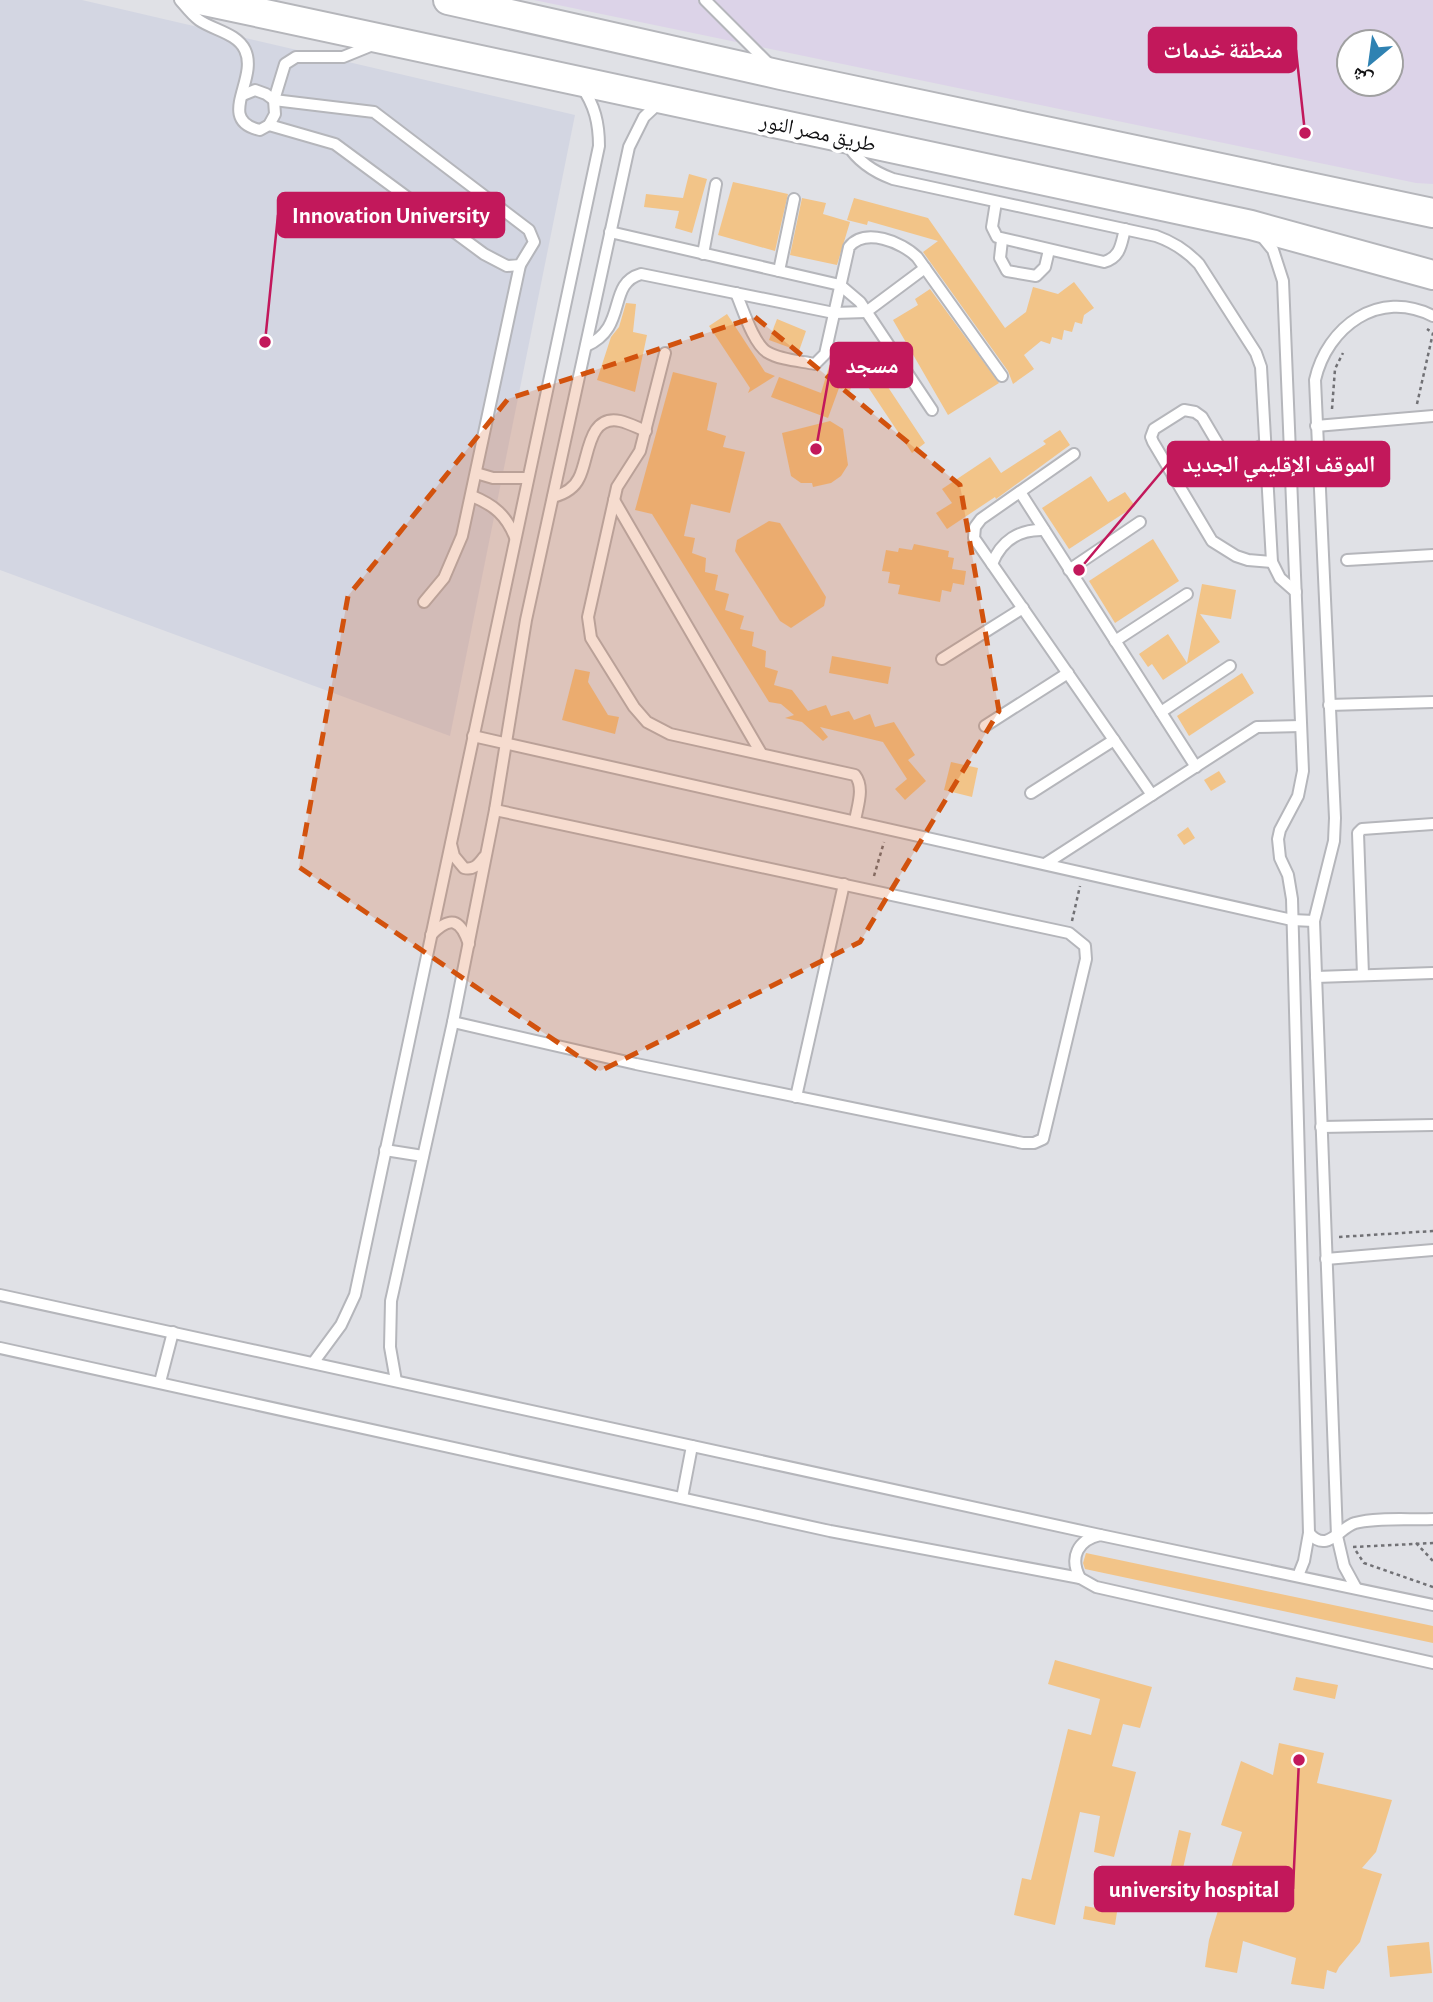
<svg xmlns="http://www.w3.org/2000/svg" width="1433" height="2002" font-family="'Alegreya Sans','Noto Naskh Arabic',sans-serif">
<style>
.commercial{fill:#dcd3e8;fill-rule:evenodd}
.built{fill:#d3d6e2}
.building{fill:#f2c488}
.lines{fill:none;stroke-linecap:round;stroke-linejoin:round}
.lane-casing{stroke:#b5b6bb;stroke-width:14}
.secondary-casing{stroke:#b5b6bb;stroke-width:32}
.path{stroke:#717175;stroke-width:2.5;stroke-dasharray:3.5 3.5;stroke-linecap:butt}
.lane{stroke:#fff;stroke-width:10}
.secondary{stroke:#fff;stroke-width:28}
.marked{fill:#d2520d;fill-opacity:0.2;stroke:#d2520d;stroke-width:5;stroke-dasharray:14 9;stroke-linejoin:round}
.labels{text-anchor:middle;dominant-baseline:central;stroke-width:7;stroke-linejoin:round;paint-order:stroke}
.street-label{font-size:21px;fill:#111113;stroke:#fff}
.leader{fill:none;stroke:#c2185b;stroke-width:2.5}
.callout-dot{fill:#c2185b;stroke:#fff;stroke-width:2.5}
.callout{fill:#c2185b;stroke:#c2185b;stroke-width:2.5}
.callout-label{font-size:23px;text-anchor:middle;font-weight:bold;fill:#fff}
</style>
<rect width="100%" height="100%" fill="#e0e1e6"/>
<!-- commercial -->
<path class="commercial" d="M534,0H1433V184L1416,183ZM1349,42H1391V84H1349Z"/>
<!-- built -->
<path class="built" d="M0,0H82L575,115L450,736L0,570Z"/>
<!-- building -->
<g class="building">
<path d="M689,174L707,179L692,233L675,228L679,211L644,207L646,194L683,198Z"/>
<path d="M733,182L788,194L775,251L718,235Z"/>
<path d="M802,198L826,203L823,214L850,222L837,265L790,255Z"/>
<path d="M854,198L928,218L1005,328L1026,312L1033,287L1058,294L1074,282L1094,308L1084,315L1082,324L1075,322L1072,332L1064,330L1062,340L1052,337L1050,344L1041,341L1024,355L1034,369L1013,384L1008,371L923,252L938,241L868,221L867,225L847,220Z"/>
<path d="M930,289L999,383L948,415L893,320L918,305L915,299Z"/>
<path d="M626,303L636,304L633,332L647,335L635,392L597,380L611,337L619,327Z"/>
<path d="M727,314L765,372L775,376L748,393L750,388L709,326Z"/>
<path d="M777,319L806,331L799,351L769,340Z"/>
<path d="M833,353L872,363L925,443L912,453L856,369L850,391L839,388L828,418L771,397L779,377L821,393Z"/>
<path d="M673,372L717,383L707,430L726,436L723,447L745,452L730,513L691,504L684,536L695,538L692,553L706,558L705,572L718,575L715,590L729,594L725,610L744,616L740,629L754,632L752,646L766,651L765,667L778,671L774,685L792,690L808,711L826,705L831,716L849,711L854,720L870,714L875,727L894,722L915,755L908,760L926,781L905,800L895,789L907,779L883,742L820,727L828,737L823,741L802,722L785,718L794,715L781,704L769,702L652,514L635,510Z"/>
<path d="M830,421L843,429L848,465L841,476L831,483L813,487L812,483H801L791,476L782,433Z"/>
<path d="M1060,430L1070,445L996,499L995,497L947,529L936,513L952,503L942,489L990,457L1001,473L1046,444L1043,441Z"/>
<path d="M1091,476L1108,502L1125,492L1135,506L1069,549L1042,508Z"/>
<path d="M769,521L780,523L826,597L824,606L791,628L780,621L735,551L737,540Z"/>
<path d="M1153,539L1179,581L1115,623L1089,581Z"/>
<path d="M914,544L949,551L948,557L954,558L952,569L966,571L964,585L953,583L951,592L942,590L940,602L898,594L900,585L888,583L890,572L882,571L886,550L898,552L899,548L912,550Z"/>
<path d="M1202,584L1236,590L1231,619L1200,614L1220,642L1163,680L1152,664L1148,667L1139,654L1168,634L1187,663Z"/>
<path d="M832,656L891,667L888,684L829,673Z"/>
<path d="M575,669L590,672L588,682L608,715L619,717L615,734L562,720Z"/>
<path d="M1242,673L1254,693L1189,736L1177,716Z"/>
<path d="M951,762L978,768L972,797L944,790Z"/>
<path d="M1219,771L1226,782L1211,791L1204,780Z"/>
<path d="M1188,827L1195,838L1184,845L1177,835Z"/>
<path d="M1086,1553L1433,1626V1643L1085,1569L1083,1563Z"/>
<path d="M1055,1660L1152,1687L1140,1728L1123,1724L1112,1766L1136,1772L1114,1857L1094,1852L1100,1816L1080,1812L1055,1925L1014,1915L1022,1878L1031,1880L1068,1729L1091,1735L1100,1699L1048,1684Z"/>
<path d="M1296,1677L1338,1685L1335,1699L1293,1690Z"/>
<path d="M1279,1743L1324,1753L1317,1783L1392,1800L1376,1852L1362,1868L1382,1874L1360,1942L1339,1967L1336,1973L1327,1970L1324,1989L1291,1984L1296,1958L1243,1941L1237,1973L1205,1967L1209,1940L1242,1832L1221,1825L1241,1761L1273,1775Z"/>
<path d="M1179,1830L1191,1833L1179,1886L1167,1883Z"/>
<path d="M1085,1906L1117,1912L1115,1925L1083,1919Z"/>
<path d="M1429,1942L1432,1973L1390,1977L1387,1946Z"/>
</g>
<g class="lines">
<!-- lane casing -->
<g class="lane-casing">
<g id="lane">
<path d="M180,0C186,7 192,15 199,20C213,30 237,33 245,50C259,79 215,120 260,130L269,125L275,114L274,100L285,64L296,57H343L375,44"/>
<path d="M705,0L770,65"/>
<path d="M243,95L255,90L266,94L274,100L374,112L529,230L534,242L520,265L507,266L484,254L335,144L269,125"/>
<path d="M847,144C858,162 874,172 893,179L1156,236C1173,242 1186,250 1199,264L1256,353L1261,367L1272,562L1280,578L1296,592"/>
<path d="M996,202L992,227L997,237L1104,262C1121,257 1121,244 1125,229"/>
<path d="M610,232L840,285L860,302L932,410"/>
<path d="M1260,234L1273,250L1283,281L1303,771L1298,796L1280,830L1278,839L1280,858L1288,875L1292,899L1309,1533L1304,1561L1298,1576"/>
<path d="M1002,240L1000,258L1007,271L1036,276L1045,267L1049,250"/>
<path d="M703,254L716,184"/>
<path d="M779,271L794,199"/>
<path d="M736,293C743,309 753,343 767,352C780,360 800,361 815,364L825,354L849,247C865,227 902,242 917,257L1002,376"/>
<path d="M586,346C629,327 606,284 641,274L834,313L866,312L925,268"/>
<path d="M665,353L640,451L617,487L588,617L591,638L634,707L647,722L670,734L855,775C865,788 857,807 855,821"/>
<path d="M1316,426L1433,416"/>
<path d="M1074,454L981,519L975,527L974,538L1152,795"/>
<path d="M1228,462L1265,444"/>
<path d="M476,473L493,478H528"/>
<path d="M1238,478L1202,417L1195,412L1184,410L1154,429L1151,437L1153,442L1212,541L1236,556L1248,560L1272,562"/>
<path d="M1020,492L1196,767"/>
<path d="M472,496C494,505 506,515 515,537"/>
<path d="M553,497C564,494 574,489 579,478C589,460 587,414 620,421C629,423 638,428 646,431"/>
<path d="M614,500L761,753"/>
<path d="M1347,560L1433,555"/>
<path d="M992,564C1001,541 1019,529 1044,530"/>
<path d="M1069,570L1140,522"/>
<path d="M424,602L444,578L462,536L520,265"/>
<path d="M1115,641L1187,594"/>
<path d="M942,659L1023,608"/>
<path d="M1329,705L1433,702"/>
<path d="M1161,712L1230,666"/>
<path d="M985,726L1068,673"/>
<path d="M473,736L1292,920L1314,921"/>
<path d="M1031,793L1114,740"/>
<path d="M451,844L454,856L464,868C474,870 478,865 484,857"/>
<path d="M1045,864L1257,727L1301,726"/>
<path d="M431,935C450,916 460,918 469,944"/>
<path d="M1363,975L1358,833L1362,829L1433,824"/>
<path d="M1316,977L1433,973"/>
<path d="M453,1022L636,1064L1023,1143H1034L1043,1139L1086,959L1085,946L1069,933L495,810"/>
<path d="M796,1097L844,884"/>
<path d="M1321,1127L1433,1125"/>
<path d="M385,1150L423,1156"/>
<path d="M1326,1259L1433,1250"/>
<path d="M0,1295L1100,1535"/>
<path d="M0,1348L830,1531L1080,1578"/>
<path d="M313,1363L341,1325L355,1295L599,146C599,124 595,105 581,86"/>
<path d="M396,1381L390,1347L391,1301L453,1022L495,810L526,620L629,147L644,117L660,102"/>
<path d="M160,1382L173,1332"/>
<path d="M682,1498L692,1446"/>
<path d="M1309,1533C1327,1554 1339,1528 1355,1523C1377,1517 1410,1520 1433,1519"/>
<path d="M1356,1588L1344,1566L1337,1536L1314,921L1334,841L1335,818L1315,380C1327,327 1379,288 1433,316"/>
<path d="M1433,1605L1100,1535C1078,1540 1069,1557 1080,1578L1096,1587L1433,1663"/>
</g>
</g>
<!-- secondary casing -->
<g class="secondary-casing">
<g id="secondary">
<path d="M200,0L1251,225L1433,275"/>
<path d="M448,0L781,75L1433,213"/>
</g>
</g>
<!-- path -->
<g class="path">
<path d="M1417,404L1433,333L1427,329"/>
<path d="M1332,409L1335,369L1343,353"/>
<path d="M874,876L884,842"/>
<path d="M1072,921L1080,886"/>
<path d="M1339,1237L1433,1231"/>
<path d="M1416,1543L1433,1561"/>
<path d="M1353,1547L1433,1543"/>
<path d="M1356,1551L1364,1563L1433,1587"/>
</g>
<!-- lane -->
<use href="#lane" class="lane"/>
<!-- secondary -->
<use href="#secondary" class="secondary"/>
</g>
<!-- marked area -->
<path class="marked" d="M755,317L960,485L999,711L860,942L600,1071L299,867L348,596L508,399Z"/>
<g class="labels">
<!-- street labels -->
<g class="street-label">
<text transform="translate(818 133) rotate(12)">طريق مصر النور</text>
</g>
</g>
<!-- callouts -->
<path class="leader" d="M1305 133L1296 50M265 342L278 215M816 449L831 365M1079 570L1168 464M1299 1760L1293 1889"/>
<g class="callout-dot">
<circle cx="1305" cy="133" r="7"/>
<circle cx="265" cy="342" r="7"/>
<circle cx="816" cy="449" r="7"/>
<circle cx="1079" cy="570" r="7"/>
<circle cx="1299" cy="1760" r="7"/>
</g>
<g class="callout">
<rect x="1149" y="28" width="147" height="44" rx="7"/>
<rect x="278" y="193" width="226" height="44" rx="7"/>
<rect x="831" y="343" width="81" height="44" rx="7"/>
<rect x="1168" y="442" width="221" height="44" rx="7"/>
<rect x="1095" y="1867" width="198" height="44" rx="7"/>
</g>
<g class="callout-label">
<text x="1223" y="58">منطقة خدمات</text>
<text x="391" y="223">Innovation University</text>
<text x="872" y="373">مسجد</text>
<text x="1279" y="472">الموقف الإقليمي الجديد</text>
<text x="1194" y="1897">university hospital</text>
</g>
<!-- north arrow -->
<g transform="translate(1370 63) rotate(209)"><circle r="33" fill="#ffffff" stroke="#a0a0a1" stroke-width="2"/>
<path d="M0-5L12 26L0 18L-12 26Z" fill="#2f82b2"/>
<text y="-10" font-size="19" font-weight="bold" text-anchor="middle" fill="#111113">ش</text>
</g>
</svg>
